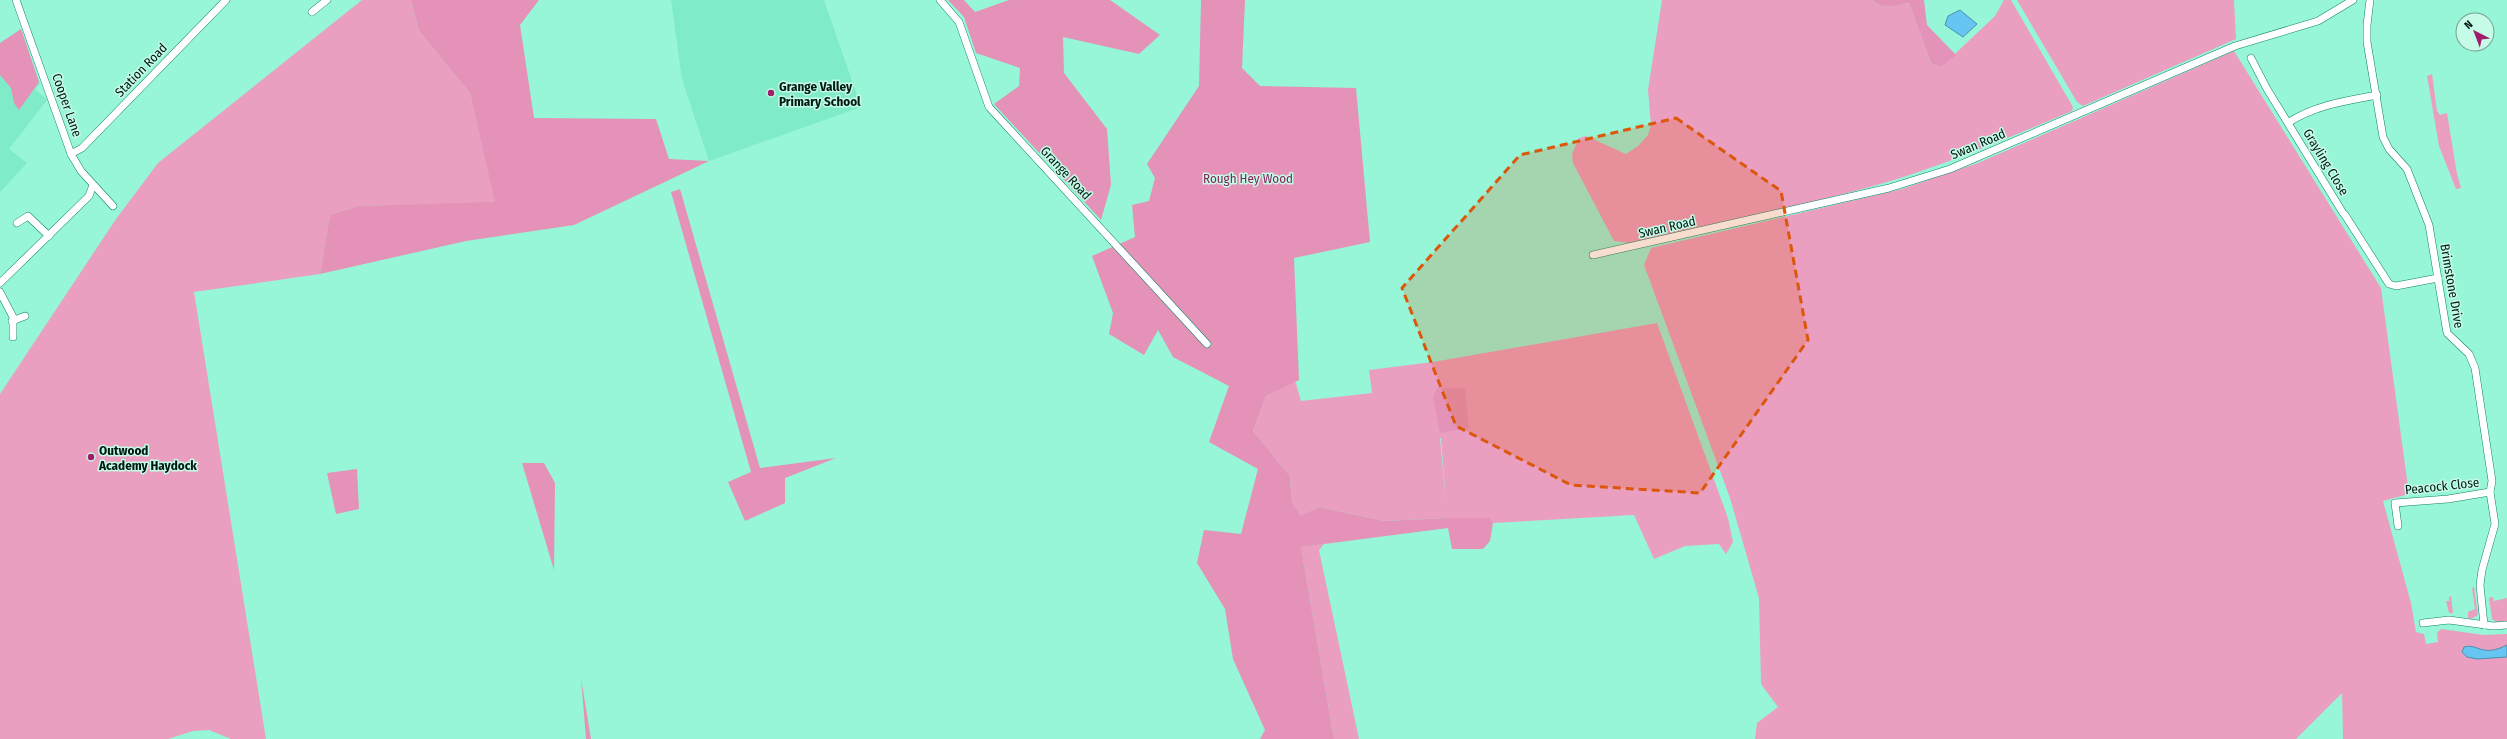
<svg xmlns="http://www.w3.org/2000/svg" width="2507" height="739" font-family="'Fira Sans Condensed',sans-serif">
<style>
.built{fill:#80ebc9}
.green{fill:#ea9fc1;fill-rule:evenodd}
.forest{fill:#e492b8}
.water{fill:#67c5f1;stroke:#4891ae}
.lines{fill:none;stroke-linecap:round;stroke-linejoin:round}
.minor-casing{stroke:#108267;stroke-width:8}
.minor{stroke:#fff;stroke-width:7}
.marked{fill:#dc560c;fill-opacity:0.2;stroke:#dc560c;stroke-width:3;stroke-dasharray:8 5;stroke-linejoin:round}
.poi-dot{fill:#a11c6a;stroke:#c5fbe7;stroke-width:1.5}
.labels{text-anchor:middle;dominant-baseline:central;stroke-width:3;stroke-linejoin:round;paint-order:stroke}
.street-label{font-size:13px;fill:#001911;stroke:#c5fbe7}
.poi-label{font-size:13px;font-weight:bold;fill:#001911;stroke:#c5fbe7;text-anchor:start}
.park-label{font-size:13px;fill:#842559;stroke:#c5fbe7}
</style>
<rect width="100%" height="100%" fill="#96f6d7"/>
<!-- built -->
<g class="built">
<path d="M671,0H824L861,107L709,161L682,79Z"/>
<path d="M21,30L40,84L35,89L47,100L9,149L27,163L0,192V46Z"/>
</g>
<!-- green -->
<g class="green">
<path d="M362,0H411L419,31L470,93L496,203L358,206L330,215L320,274L194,292L266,739H231L209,730L193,731L168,739H0V394L116,219L158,163Z"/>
<path d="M1662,0H1872C1881,11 1896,5 1909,3L1931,63L1941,67L1995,16L2004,0H2011L2073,107L2072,111C2013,136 1955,161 1894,180C1807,206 1717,222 1629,243L1614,241L1573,163L1572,154L1579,138L1586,136L1626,154L1638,146L1648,135L1651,125L1648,90Z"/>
<path d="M2017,0H2234L2236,39L2083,106L2077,102Z"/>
<path d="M2234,51L2381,288L2409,494L2383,501L2411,603L2416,632L2424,634L2426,644L2438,642L2437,633L2441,629L2484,635L2507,634V739H2343L2342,693L2296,739H1755L1757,723L1778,707L1761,684L1759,598L1730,498L1644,265L1651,248L1902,189L1978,163Z"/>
<path d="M2432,74L2437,111L2440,115L2447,113L2457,174L2461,188L2456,189L2439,146L2427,76Z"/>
<path d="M1657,323L1728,518L1733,542L1726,554L1719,544L1685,546L1654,559L1634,515L1493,523L1488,518H1447L1384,521L1319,507L1301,517L1292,503L1290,476L1253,431L1266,396L1295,380L1301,401L1372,393L1369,370L1433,362ZM1441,438L1446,502L1440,438Z"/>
<path d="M1324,544L1319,550L1359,739H1334L1301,547Z"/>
<path d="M2474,587L2478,615L2471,619L2468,618V612L2475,609L2472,588Z"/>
<path d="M2451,596L2453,613H2449L2446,601H2449V597Z"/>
<path d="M2493,597L2494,603V601L2507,598V621L2496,622L2492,619L2489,598Z"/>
</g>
<!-- forest -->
<g class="forest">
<path d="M411,0H539L520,25L534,118L656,119L669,159L709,161L574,225L466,241L320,274L330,215L358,206L495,202L470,93L419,31Z"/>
<path d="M948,0H964L975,12L1009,0H1110L1160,35L1139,54L1063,37L1064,73L1107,129L1111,185L1101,220L994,104L1019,86L1020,68L976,53L964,17Z"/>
<path d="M1201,0H1245L1242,68L1260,86L1356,88L1370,242L1294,258L1299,380L1266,396L1253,431L1290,476L1292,503L1301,516L1319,507L1384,521L1447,518H1489L1493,523L1490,541L1483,549H1452L1448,528L1301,547L1334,739H1260L1265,730L1233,659L1225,609L1197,563L1204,530L1241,534L1258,469L1209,442L1229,386L1173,357L1158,330L1144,355L1109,334L1113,313L1092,256L1135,237L1132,205L1149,201L1155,178L1147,164L1199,86Z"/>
<path d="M1872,0H1924L1927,25L1956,55L1941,67L1931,63L1909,3C1896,5 1882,11 1872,0Z"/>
<path d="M21,29L39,82L19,110L14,103L11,88L0,75V43Z"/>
<path d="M680,189L760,468L836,458L785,478V503L745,521L728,482L751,472L671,192Z"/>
<path d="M1437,388H1465L1469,428L1440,433L1433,397Z"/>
<path d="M522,463H544L555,483L554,570Z"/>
<path d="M357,469L359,509L336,514L327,473Z"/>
<path d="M581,678L591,739H586Z"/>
</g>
<!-- water -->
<g class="water">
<path d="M1960,10L1977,24L1963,37L1945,25L1948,16Z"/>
<path d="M2507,645V657L2477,659L2467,657L2462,652L2464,647C2478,643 2482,658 2507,645Z"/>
</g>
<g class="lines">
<!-- minor casing -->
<g class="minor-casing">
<g id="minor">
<path d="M16,0L71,154L81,171L113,206"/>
<path d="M940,0L959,22L989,107L1207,344"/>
<path d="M2370,0L2367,25V42L2383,137L2389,149L2407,169L2429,225L2447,333L2469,354L2475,368L2492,481L2490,492L2495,524L2482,570L2480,585L2484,625"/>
<path d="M312,12L327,0"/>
<path d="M2251,58L2267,89L2343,213"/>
<path d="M2289,122C2316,105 2345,101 2377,95"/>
<path d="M71,154L82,148L226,0"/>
<path d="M2345,215L2389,284L2396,286L2438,278"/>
<path d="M17,223L28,216L49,236"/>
<path d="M1593,255L1889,188L1950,169L2235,46L2318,21L2353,0"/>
<path d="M0,283L89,196L93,185"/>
<path d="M0,292L13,317V337"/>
<path d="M12,321L25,316"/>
<path d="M2398,526L2395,503L2448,499L2490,492"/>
<path d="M2423,623L2449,620L2493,626L2507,625"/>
</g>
</g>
<!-- minor -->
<use href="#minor" class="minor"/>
</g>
<!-- marked area -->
<path class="marked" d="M1676,118L1781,191L1808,340L1700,493L1571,485L1456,426L1402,288L1520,155Z"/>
<!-- markers -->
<g class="poi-dot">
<circle cx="771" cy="93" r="4"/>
<circle cx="91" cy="457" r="4"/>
</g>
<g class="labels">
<!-- street labels -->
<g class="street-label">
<text transform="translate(141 70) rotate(-46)">Station Road</text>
<text transform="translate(67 105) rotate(71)">Cooper Lane</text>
<text transform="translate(1978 144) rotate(-23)">Swan Road</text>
<text transform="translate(2326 162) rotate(59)">Grayling Close</text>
<text transform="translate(1066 173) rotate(47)">Grange Road</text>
<text transform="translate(1667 227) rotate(-13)">Swan Road</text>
<text transform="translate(2452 286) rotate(80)">Brimstone Drive</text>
<text transform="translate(2442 486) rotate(-6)">Peacock Close</text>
</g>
<!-- poi labels -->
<g class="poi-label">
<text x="779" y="86">Grange Valley<tspan x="779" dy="15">Primary School</tspan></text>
<text x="99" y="450">Outwood<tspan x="99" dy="15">Academy Haydock</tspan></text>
</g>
<!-- park labels -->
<g class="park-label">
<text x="1248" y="178">Rough Hey Wood</text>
</g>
</g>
<!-- north arrow -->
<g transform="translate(2475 32) rotate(318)"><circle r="19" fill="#c5fbe7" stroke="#76a191"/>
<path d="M0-3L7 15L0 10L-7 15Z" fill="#a11c6a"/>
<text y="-6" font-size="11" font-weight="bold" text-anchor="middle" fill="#001911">N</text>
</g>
</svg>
